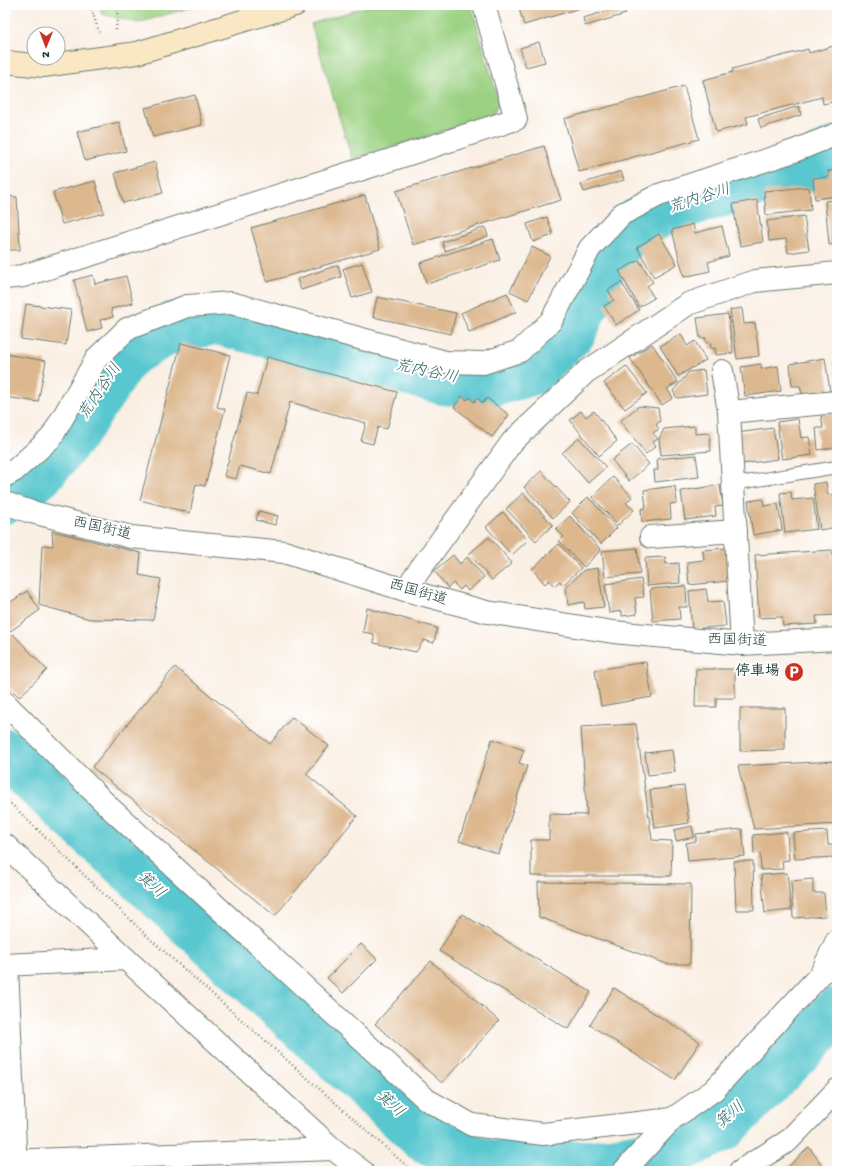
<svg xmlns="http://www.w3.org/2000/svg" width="842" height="1176" font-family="'Gochi Hand','Klee One',sans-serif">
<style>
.green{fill:#9bd182;stroke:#5d875b}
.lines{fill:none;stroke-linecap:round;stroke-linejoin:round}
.river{stroke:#59c7cf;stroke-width:50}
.building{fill:#ddb88f}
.lane-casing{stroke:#6c7b71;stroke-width:14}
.street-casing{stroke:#6c7b71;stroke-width:24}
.secondary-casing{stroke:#6c7b71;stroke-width:24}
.path{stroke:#6c7b71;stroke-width:2.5;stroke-dasharray:1 3;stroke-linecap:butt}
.lane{stroke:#fff;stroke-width:12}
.street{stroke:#fff;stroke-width:22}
.secondary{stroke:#fae7c3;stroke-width:22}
.labels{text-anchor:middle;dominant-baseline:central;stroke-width:4;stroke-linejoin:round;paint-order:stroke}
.street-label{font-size:15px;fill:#1f3d34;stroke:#fff}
.poi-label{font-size:15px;font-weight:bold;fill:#1f3d34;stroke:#fff;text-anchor:end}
.water-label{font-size:16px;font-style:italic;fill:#306662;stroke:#fff}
</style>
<rect width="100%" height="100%" fill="#fff"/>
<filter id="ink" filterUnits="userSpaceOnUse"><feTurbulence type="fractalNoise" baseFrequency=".025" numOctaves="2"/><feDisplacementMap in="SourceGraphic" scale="8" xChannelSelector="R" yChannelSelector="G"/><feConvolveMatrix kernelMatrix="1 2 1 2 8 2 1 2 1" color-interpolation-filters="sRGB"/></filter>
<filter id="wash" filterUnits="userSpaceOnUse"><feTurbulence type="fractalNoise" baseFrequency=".012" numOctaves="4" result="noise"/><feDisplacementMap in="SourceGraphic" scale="16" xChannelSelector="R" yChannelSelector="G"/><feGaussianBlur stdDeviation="0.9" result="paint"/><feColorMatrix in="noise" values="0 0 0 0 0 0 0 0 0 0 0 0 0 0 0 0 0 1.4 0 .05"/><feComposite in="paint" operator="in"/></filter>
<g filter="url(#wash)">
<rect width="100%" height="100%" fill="#faefe3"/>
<!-- green -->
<g class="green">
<path d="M99,5H198L138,23L102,14Z"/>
<path d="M371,5H471L499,103L490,117L352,159L311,24Z"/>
</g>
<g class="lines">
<!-- river -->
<g class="river">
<path d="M5,499L39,474L74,432L127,353L175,326L218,320L444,380L486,384L530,371L572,331L604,260L635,224L678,205L804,168L837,151"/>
<path d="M5,753L425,1138L487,1165H595L670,1152L721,1128L837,1012"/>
</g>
</g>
<g id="blocks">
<!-- building -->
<g class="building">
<path d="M518,5H590L524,25Z"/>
<path d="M624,6L626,14L585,26L583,18Z"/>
<path d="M539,42L545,62L526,67L520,48Z"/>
<path d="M837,45V101L823,104L822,97L746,117L748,124L716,132L703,80L733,72L732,69L808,49L809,53Z"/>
<path d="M684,86L699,139L579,172L564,119Z"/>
<path d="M195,95L202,125L153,137L145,108Z"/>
<path d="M5,99H8L10,172H5Z"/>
<path d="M799,106L801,115L761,128L758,119Z"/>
<path d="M119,122L126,151L85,161L77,132Z"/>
<path d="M544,146L561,200L413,245L396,191Z"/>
<path d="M155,162L163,193L123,203L115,173Z"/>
<path d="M837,170V196L815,199L813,178L829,177L828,171Z"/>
<path d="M621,171L624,180L584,192L581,184Z"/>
<path d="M95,181L104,213L62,224L53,192Z"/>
<path d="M809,187L811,210L766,215L764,191Z"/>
<path d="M365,195L380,249L267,282L251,228Z"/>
<path d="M5,196L17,197L20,250H5Z"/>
<path d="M757,200L763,242L740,246L733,204Z"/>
<path d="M837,200V244L829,245L825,201Z"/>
<path d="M804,216L809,250L788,253L786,239L769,241L767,221Z"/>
<path d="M547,217L553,235L533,242L527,224Z"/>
<path d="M693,224L695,233L722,226L729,256L708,262L710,271L684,277L672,230Z"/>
<path d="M485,227L488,236L445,251L442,242Z"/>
<path d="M659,234L677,264L654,277L637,247Z"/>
<path d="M493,239L500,260L427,284L420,263Z"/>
<path d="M532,247L550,256L528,300L510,291Z"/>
<path d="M639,260L653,282L647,286L654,298L639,307L619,271Z"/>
<path d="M362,263L372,292L352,298L343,269Z"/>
<path d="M338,265L341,277L301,290L297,279Z"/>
<path d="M93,275L95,284L126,276L133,303L111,309L113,317L100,320L102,328L87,332L74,280Z"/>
<path d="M621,282L639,310L616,325L604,306L614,300L608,290Z"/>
<path d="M507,293L516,312L469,332L461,313Z"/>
<path d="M377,297L456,313L451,334L373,317Z"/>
<path d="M26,304L71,310L66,345L21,339Z"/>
<path d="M742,308L744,324L755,323L759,356L737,359L730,310Z"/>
<path d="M728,314L733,353L716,355L715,348L711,349L710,342L706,343V338H700L697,318Z"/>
<path d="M681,334L687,346L695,341L706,360L678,376L660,346Z"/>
<path d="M181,343L230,355L217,407L225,409L205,486L196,484L190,513L140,500Z"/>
<path d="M652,344L678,382L667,389L673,398L662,405L630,358Z"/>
<path d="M5,354L46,361L38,402L5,397Z"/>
<path d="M267,357L397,392L387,429L378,427L373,444L361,441L366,423L290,402L271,474L240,466L236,479L224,476L247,393L257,395Z"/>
<path d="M825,358L830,391L802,394L800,386H792L790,364Z"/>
<path d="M834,361H837V374H836Z"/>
<path d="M761,364V369L778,366L781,391L745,396L741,367Z"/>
<path d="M626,366L647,393L625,409L604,383Z"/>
<path d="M704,370L707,394L677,398L673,391L689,372Z"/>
<path d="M462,396L467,400L469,397L474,402L477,398L483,403L487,398L509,415L492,437L454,407Z"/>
<path d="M639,406L658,408L660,421L656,425L659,429L653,433L658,439L653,442L656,446L646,454L620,421Z"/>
<path d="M581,411L586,417L594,411L617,441L599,456L570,420Z"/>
<path d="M837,412V447L818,450L816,428H823L821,414Z"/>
<path d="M798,419L801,438L809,437L812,455L782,459L777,422Z"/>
<path d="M695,426V434L709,433L711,451L661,455L659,439L664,429Z"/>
<path d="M773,428L778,459L742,464L737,433Z"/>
<path d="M579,438L606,467L588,483L562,453Z"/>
<path d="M632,444L649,464L629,481L612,460Z"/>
<path d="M696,455L699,477L655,482L654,470H658L657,459Z"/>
<path d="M541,471L570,502L553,518L524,487Z"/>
<path d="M613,477L632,497L626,503L634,510L618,525L592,497Z"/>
<path d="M826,482L828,495L837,494V527L820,530L813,484Z"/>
<path d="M720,485L723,506L715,507L716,516L685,520L681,491Z"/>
<path d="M675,486L677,503L670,504L671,519L642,522L641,509L646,508L644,490Z"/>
<path d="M791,492L792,500L813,498L817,529L785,533L780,493Z"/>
<path d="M523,493L553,525L536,541L506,509Z"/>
<path d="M588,497L617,528L601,544L572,513Z"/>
<path d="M763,499L764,506L778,504L782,530L753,535L748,501Z"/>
<path d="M259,511L278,516L275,525L256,520Z"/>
<path d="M503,512L528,540L512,555L486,527Z"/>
<path d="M570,516L601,550L584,567L559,541L564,537L556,529Z"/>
<path d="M52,531L141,553L139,575L161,579L153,620L90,619L39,605L42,545L53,546Z"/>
<path d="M489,537L512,563L492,580L469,554Z"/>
<path d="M559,544L581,568L563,585L560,581L554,586L549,580L545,584L532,569Z"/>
<path d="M637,548L640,574L605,577L602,551Z"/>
<path d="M726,548L730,581L689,585L687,562L704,560L703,550Z"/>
<path d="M832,550L837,615L816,616L817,624L783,626L782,617L759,618L755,555Z"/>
<path d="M453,555L460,564L467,557L484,577L468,591L464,586L460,590L453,583L448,588L434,571Z"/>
<path d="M665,557L666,564L679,563L680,583L647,586L645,558Z"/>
<path d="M598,568L604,607L585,609L584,602L568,605L566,587L584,570Z"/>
<path d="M641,579L644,597L635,598L637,614L622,616V611L609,613L605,584Z"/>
<path d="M686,586L687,607H679L680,619L653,621L650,589Z"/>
<path d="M706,589L708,602L723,601L726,626L692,629L689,591Z"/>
<path d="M27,591L40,610L5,635V606Z"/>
<path d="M367,608L437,628L434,643L424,640L416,652L374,643V634L363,632Z"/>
<path d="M13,634L47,670L19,697L5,683V641Z"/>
<path d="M646,662L652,697L601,706L595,670Z"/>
<path d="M175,667L270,744L292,717L329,746L306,774L357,816L275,916L92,767Z"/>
<path d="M696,669H735V698H716V707H695Z"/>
<path d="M740,708H785V750L740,751Z"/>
<path d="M636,724L652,840L672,841L671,876H531V840H549V814L587,815L581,727Z"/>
<path d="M492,739L524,750L519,763L527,766L499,854L459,841Z"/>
<path d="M672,750L675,772L648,775L645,753Z"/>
<path d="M837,761V824L754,829L738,766Z"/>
<path d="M684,786L689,823L655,828L650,790Z"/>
<path d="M692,826L694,837L676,841L674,830Z"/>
<path d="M742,829L745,856L688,861L686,843L696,841V834Z"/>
<path d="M827,831L828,845H837V857L795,859L793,833Z"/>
<path d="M787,832L789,860L782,861L783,869L761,870L760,853L754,854L753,835Z"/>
<path d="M734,861H753L754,910H736Z"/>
<path d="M787,873L791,910L765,913L761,875Z"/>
<path d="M813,879V893H824L826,916L793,918L791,881Z"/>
<path d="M538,882L691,884L690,964H667L539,917Z"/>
<path d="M462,914L591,992L568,1029L439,951Z"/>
<path d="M361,944L377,959L343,993L327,978Z"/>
<path d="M431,961L499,1021L442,1083L375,1024Z"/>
<path d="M614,988L700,1042L675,1080L590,1025Z"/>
<path d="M809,1147L826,1171H784Z"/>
</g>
</g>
</g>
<g filter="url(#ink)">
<use href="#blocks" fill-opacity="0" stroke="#6c7b71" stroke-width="1"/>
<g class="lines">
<!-- lane casing -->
<g class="lane-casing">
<path id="lane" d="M733,484L837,467"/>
</g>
<!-- street casing -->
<g class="street-casing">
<g id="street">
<path d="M5,278L23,276L372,166L516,119L484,5"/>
<path d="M722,371L729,412"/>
<path d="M5,476L14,471L51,438L97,358L127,329L187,306L231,303L446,362L483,363L520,351L551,321L590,248L622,214L659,195L794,151L837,134"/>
<path d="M5,503L28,511L131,537L284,552L405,590L487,612L613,632L742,644L837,639"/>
<path d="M651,537L736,531"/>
<path d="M405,590L512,442L586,372L688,304L755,281L837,273"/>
<path d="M742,644L729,412L837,402"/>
<path d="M5,703L110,808L427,1100L472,1125L543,1134L672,1119"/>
<path d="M5,845L126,959L333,1149L362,1171"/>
<path d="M5,965L126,959"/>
<path d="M7,965L16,1171"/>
<path d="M5,1161L333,1149"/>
<path d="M624,1171L672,1119L714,1090L821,974L837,940"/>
<path d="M740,1171L788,1141L837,1090"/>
</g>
</g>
<!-- secondary casing -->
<g class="secondary-casing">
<path id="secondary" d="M5,62L43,66L137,53L295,5"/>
</g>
<!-- path -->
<g class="path">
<path d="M90,5L99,32"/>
<path d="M116,30L118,5"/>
<path d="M5,798L150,939L409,1168L416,1171"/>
</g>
<!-- lane -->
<use href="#lane" class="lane"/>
<!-- street -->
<use href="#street" class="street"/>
<!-- secondary -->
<use href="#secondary" class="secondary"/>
</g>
</g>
<!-- icons -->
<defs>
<g id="parking-disc" transform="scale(1)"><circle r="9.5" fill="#c8321e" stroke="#fff"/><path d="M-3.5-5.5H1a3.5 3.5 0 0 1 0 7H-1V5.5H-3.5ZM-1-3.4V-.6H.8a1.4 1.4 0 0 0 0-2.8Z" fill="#fff"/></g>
</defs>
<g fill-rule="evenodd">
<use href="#parking-disc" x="794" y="672"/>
</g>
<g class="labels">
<!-- street labels -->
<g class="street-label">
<text transform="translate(102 529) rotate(13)">西国街道</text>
<text transform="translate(418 593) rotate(16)">西国街道</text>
<text transform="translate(737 641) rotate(2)">西国街道</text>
</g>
<!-- poi labels -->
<g class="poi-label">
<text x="780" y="672">停車場</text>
</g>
<!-- water labels -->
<g class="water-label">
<text transform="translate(700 200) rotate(-18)">荒内谷川</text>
<text transform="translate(426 373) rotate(12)">荒内谷川</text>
<text transform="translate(101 392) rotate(-56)">荒内谷川</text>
<text transform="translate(150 886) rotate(42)">箕川</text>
<text transform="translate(389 1105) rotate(42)">箕川</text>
<text transform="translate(731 1116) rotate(-41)">箕川</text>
</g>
</g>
<!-- margin -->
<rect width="842" height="1176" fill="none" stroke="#fff" stroke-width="20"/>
<!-- north arrow -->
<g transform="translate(46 46) rotate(181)"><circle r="19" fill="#ffffff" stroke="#a5b1ae"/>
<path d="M0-3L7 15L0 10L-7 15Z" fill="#c8321e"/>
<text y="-6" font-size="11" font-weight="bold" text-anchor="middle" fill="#1f3d34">N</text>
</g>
</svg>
